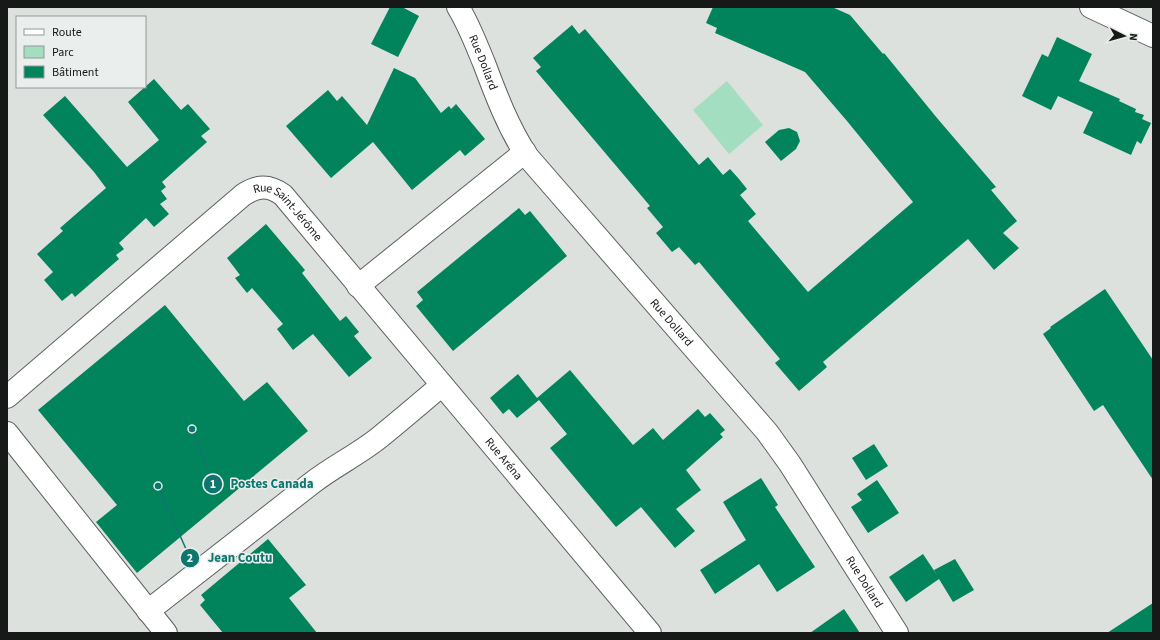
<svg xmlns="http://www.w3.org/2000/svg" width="1160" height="640" font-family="'Source Sans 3',sans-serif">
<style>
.green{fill:#a4dec1}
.building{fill:#01845b}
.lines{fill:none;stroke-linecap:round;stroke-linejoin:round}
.minor-casing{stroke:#5c605e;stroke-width:24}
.minor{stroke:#fff;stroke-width:22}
.labels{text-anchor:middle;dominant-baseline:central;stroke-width:3;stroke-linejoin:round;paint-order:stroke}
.street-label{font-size:12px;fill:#171818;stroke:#eaeeec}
.leader{fill:none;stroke:#0f766e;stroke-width:1.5}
.callout-dot{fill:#0f766e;stroke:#eaeeec;stroke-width:1.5}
.mark-label{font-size:12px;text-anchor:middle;font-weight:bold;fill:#fff}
.callout-label{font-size:13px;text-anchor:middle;font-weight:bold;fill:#0f766e;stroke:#eaeeec;stroke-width:3;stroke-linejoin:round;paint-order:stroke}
</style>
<rect width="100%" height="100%" fill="#dce1de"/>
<!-- green -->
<path class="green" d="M727,81L763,125L729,154L693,110Z"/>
<!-- building -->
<g class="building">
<path d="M390,7H402L419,16L398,57L371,44Z"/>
<path d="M713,7H832L850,15L883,54L884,53L937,118L996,187L991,190L1017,221L1003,233L1019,248L994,270L968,239L823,362L827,367L799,391L775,363L780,359L699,262L695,265L679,247L672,252L656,233L663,227L647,208L650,206L536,71L541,67L533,58L572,25L579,34L585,29L699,165L708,157L723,175L730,169L739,179L747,189L740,195L756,214L748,221L808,292L913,202L847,121L805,72L715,33L717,28L706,23Z"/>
<path d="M1057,37L1092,54L1079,81L1120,99L1119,101L1136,109L1135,112L1144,115L1142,119L1151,123L1141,144L1137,141L1131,155L1083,133L1093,112L1058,96L1051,110L1022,96L1042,54L1048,57Z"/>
<path d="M394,68L415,78L441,113L449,106L451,109L456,104L485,139L465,156L460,150L412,190L373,142L331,178L286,126L328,90L337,101L342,96L367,125Z"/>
<path d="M154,79L181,110L188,104L210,129L201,136L207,142L162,182L166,187L161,191L167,199L160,204L169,214L154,227L146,218L119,243L124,249L116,255L119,259L75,297L72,293L62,301L44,280L53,272L37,254L63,231L60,228L106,188L94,172L43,115L65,96L127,167L159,140L128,102Z"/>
<path d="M789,128L797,132L800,141L796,149L781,161L765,142L779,130Z"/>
<path d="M519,208L525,215L530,211L567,256L453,351L416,306L423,300L417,292Z"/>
<path d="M266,224L305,270L302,273L340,321L346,316L359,332L354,336L372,358L349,377L313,334L293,350L277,329L283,324L252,288L247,293L235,278L240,275L227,258Z"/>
<path d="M1105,289L1153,360V480L1103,405L1094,411L1043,334L1051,328L1050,327Z"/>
<path d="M165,305L244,401L267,382L308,431L137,573L96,522L117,505L38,410Z"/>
<path d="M570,370L633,445L653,428L663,440L698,409L705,417L710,413L725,430L720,434L723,437L686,470L701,490L676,509L695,531L675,548L641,507L616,527L550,448L567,434L539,400L517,418L509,409L503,414L490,398L518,374L537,398Z"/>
<path d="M874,444L888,466L866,480L852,458Z"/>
<path d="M761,478L778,505L775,507L815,567L777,592L759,564L715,594L700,570L746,540L723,502Z"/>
<path d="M877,480L899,513L868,533L851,507L862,500L857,494Z"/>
<path d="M268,539L306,585L289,598L317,633H223L200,605L205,600L201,595Z"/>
<path d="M923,554L937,575L934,570L955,559L974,590L953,602L939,579L906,602L889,577Z"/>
<path d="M1153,603V633H1107Z"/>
<path d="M844,609L860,633H810Z"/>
</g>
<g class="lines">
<!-- minor casing -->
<g class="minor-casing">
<g id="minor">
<path id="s1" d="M458,7C469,25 476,44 484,63C496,95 508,127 527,156L767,432L790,464L897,633"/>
<path d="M1091,7L1153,36"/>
<path d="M358,286L525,152"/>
<path id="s2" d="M7,397L243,195C258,185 269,185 283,195L650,633"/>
<path d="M7,433L166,633"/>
<path d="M148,611L312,483C334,466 359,454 380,437C401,420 422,402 442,385"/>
</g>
</g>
<!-- minor -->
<use href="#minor" class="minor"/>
</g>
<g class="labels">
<!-- street labels -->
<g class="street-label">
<text stroke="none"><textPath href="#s1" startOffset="61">Rue Dollard</textPath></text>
<text stroke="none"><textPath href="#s2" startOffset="367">Rue Saint-Jérôme</textPath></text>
<text stroke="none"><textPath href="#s1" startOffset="385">Rue Dollard</textPath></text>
<text stroke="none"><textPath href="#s2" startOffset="698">Rue Aréna</textPath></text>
<text stroke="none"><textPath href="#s1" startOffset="709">Rue Dollard</textPath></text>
</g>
</g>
<!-- callouts -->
<path class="leader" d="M192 429L213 484M158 486L190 558"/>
<g class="callout-dot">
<circle cx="192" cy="429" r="4"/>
<circle cx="158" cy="486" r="4"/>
<circle cx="213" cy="484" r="10"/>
<circle cx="190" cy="558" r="10"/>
</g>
<g class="mark-label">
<text x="213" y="488">1</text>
<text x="190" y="562">2</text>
</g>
<g class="callout-label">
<text x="272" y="488">Postes Canada</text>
<text x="240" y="562">Jean Coutu</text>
</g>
<!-- border -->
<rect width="1160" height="640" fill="none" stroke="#171818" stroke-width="16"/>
<!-- legend -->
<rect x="16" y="16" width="130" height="72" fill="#eaeeec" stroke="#969897"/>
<rect x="24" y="29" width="20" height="6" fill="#ffffff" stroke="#969897"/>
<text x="52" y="36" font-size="12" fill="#171818">Route</text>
<rect x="24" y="46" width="20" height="12" fill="#a4dec1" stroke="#969897"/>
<text x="52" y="56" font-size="12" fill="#171818">Parc</text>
<rect x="24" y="66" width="20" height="12" fill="#01845b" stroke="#969897"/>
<text x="52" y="76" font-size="12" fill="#171818">Bâtiment</text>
<!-- north arrow -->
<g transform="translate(1124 36) rotate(96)" stroke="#eaeeec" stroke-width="3" paint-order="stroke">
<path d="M0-3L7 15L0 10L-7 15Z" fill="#171818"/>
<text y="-6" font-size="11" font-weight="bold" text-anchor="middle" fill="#171818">N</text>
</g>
</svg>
